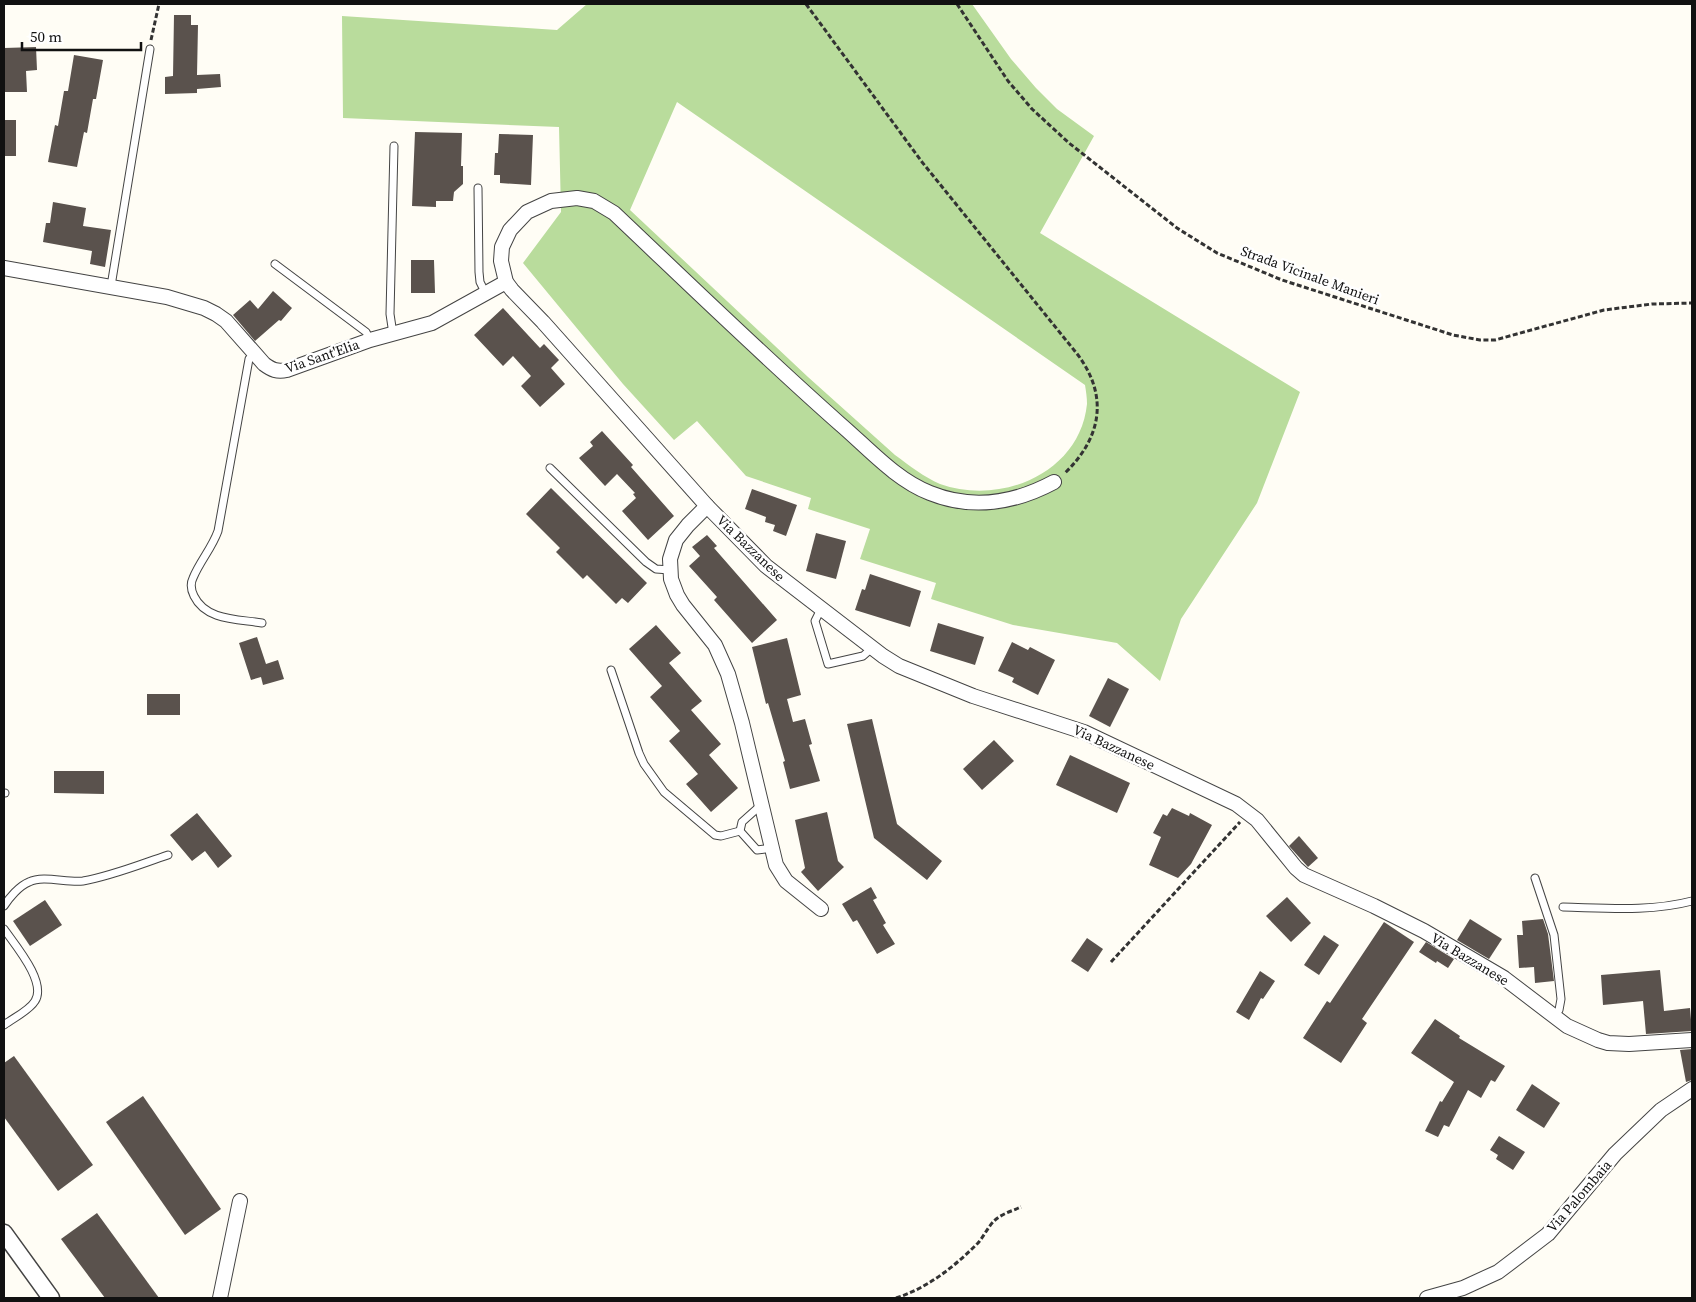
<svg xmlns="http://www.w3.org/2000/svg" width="1696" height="1302" font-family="'Source Serif 4',serif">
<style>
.forest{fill:#b9dc9c;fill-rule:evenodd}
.building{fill:#5a524d}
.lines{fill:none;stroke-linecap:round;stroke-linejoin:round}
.service-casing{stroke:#444;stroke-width:9}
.minor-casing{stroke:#444;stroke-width:16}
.tertiary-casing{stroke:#444;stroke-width:19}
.path{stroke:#333;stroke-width:3;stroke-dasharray:5 2.5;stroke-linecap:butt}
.service{stroke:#fff;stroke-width:7}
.minor{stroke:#fff;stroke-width:14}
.tertiary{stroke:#fff;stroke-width:16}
.labels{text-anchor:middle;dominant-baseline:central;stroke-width:5;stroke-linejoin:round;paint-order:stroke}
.street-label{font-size:14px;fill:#111;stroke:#fff}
</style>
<rect width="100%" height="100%" fill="#fffdf5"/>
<!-- forest -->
<path class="forest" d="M587,4H972L1011,59L1036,88L1057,109L1094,136L1040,233L1300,392L1257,503L1181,619L1160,681L1117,643L1013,625L931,599L936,583L860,559L870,529L808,509L811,498L746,476L697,421L674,440L623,384L523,263L561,212L559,127L343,118L342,16L557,30ZM677,102L1085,385C1086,391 1087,398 1087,404C1080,473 1001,506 940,484C924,477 910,466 895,455L808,377L630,210Z"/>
<!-- building -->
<g class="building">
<path d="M174,15H191V25H198L197,75L220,74L221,87L197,89V93L165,94V77L173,76Z"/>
<path d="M36,47L37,70L26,71L27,92H4V48Z"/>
<path d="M74,55L103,60L96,99H93L87,133L84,132L77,167L48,162L55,125L58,126L64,91H68Z"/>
<rect x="4" y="120" width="12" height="36"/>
<path d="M415,132L462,133L461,166H463V184L454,192L453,201H436V207L412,206Z"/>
<path d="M499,134L533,135L531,185L500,183V175H494L495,153H498Z"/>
<path d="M53,202L86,208L83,226L111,230L105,267L90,264L92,251L43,242L46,223H50Z"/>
<path d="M411,260H434L435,293H411Z"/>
<path d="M273,291L292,308L281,321L279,320L255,341L233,315L250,300L258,309Z"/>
<path d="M503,308L540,348L544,344L559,360L551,368L565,384L540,407L521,386L531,376L513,356L503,366L474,335Z"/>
<path d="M602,431L633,465L631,467L674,516L648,540L622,511L636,498L633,494L635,493L617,474L605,486L579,458L593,446L590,442Z"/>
<path d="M551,488L647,583L628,603L622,598L616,604L587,575L583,579L556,552L560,548L526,514Z"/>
<path d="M752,489L797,505L786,536L773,531L775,525L765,522L766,517L745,509Z"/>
<path d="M816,533L846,541L836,579L806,571Z"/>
<path d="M707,535L717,546L714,548L777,620L752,643L714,600L717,597L689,566L700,556L692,547Z"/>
<path d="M870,574L921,591L910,627L855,610L862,589L865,590Z"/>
<path d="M938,623L984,637L975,665L930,651Z"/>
<path d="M656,625L681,653L669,663L702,701L691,710L721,744L709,755L738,788L711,812L686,784L698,774L669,741L680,731L650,697L662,686L629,649Z"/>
<path d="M257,637L266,664L278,660L284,679L263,685L261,677L251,680L239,643Z"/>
<path d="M787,638L801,695L787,699L793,722L805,719L812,744L809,745L820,781L790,789L783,762L785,761L768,703L766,704L752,647Z"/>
<path d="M1012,642L1028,650L1030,647L1055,660L1038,695L1012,682L1014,678L998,671Z"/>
<path d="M1108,678L1129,689L1110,727L1089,716Z"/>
<rect x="147" y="694" width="33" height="21"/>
<path d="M872,719L897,824L942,861L927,880L874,838L847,724Z"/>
<path d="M994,740L1014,761L982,790L963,769Z"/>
<path d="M1070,755L1130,783L1117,813L1056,785Z"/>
<path d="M54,771H104V794L54,793Z"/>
<path d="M1172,808L1189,816L1190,813L1212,825L1191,864L1178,878L1149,865L1161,837L1153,833L1163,814L1167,816Z"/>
<path d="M827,812L838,861L844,867L818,891L801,872L805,868L795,820Z"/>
<path d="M197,813L232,856L218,868L205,851L192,861L170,835Z"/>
<path d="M1299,836L1318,858L1308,867L1289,846Z"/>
<path d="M871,887L877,898L873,900L886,923L883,925L895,944L877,954L857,920L853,922L842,904Z"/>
<path d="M1287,897L1311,923L1291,942L1266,916Z"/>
<path d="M45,900L62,925L30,946L13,921Z"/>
<path d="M1470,919L1502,939L1489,959L1457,940Z"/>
<path d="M1543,919L1548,934L1554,981L1535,983L1534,967L1519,968L1517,935H1523L1522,921Z"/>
<path d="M1384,922L1414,942L1362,1019L1367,1023L1341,1063L1303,1038L1327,1001L1330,1003Z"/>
<path d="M1324,935L1339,945L1319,975L1304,965Z"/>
<path d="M1087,938L1103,949L1088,972L1071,961Z"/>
<path d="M1426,942L1454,959L1448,968L1437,961L1436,963L1419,952Z"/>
<path d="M1660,970L1664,1011L1690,1008L1692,1031L1646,1034L1643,1001L1603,1005L1601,975Z"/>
<path d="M1260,971L1275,981L1263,999L1261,998L1249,1020L1236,1012Z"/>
<path d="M1435,1019L1460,1036L1459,1038L1505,1066L1495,1082L1491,1080L1481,1098L1468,1090L1449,1127L1444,1125L1438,1137L1425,1131L1440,1101L1442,1102L1454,1082L1411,1053Z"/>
<path d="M1692,1049V1080L1686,1082L1680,1050Z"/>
<path d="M14,1056L93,1165L58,1191L4,1117V1063Z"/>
<path d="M1532,1084L1560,1103L1544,1128L1516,1110Z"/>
<path d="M143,1096L221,1209L185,1235L106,1122Z"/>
<path d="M1499,1136L1525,1152L1513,1170L1496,1159L1498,1155L1490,1150Z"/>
<path d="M97,1213L159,1298H105L61,1239Z"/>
</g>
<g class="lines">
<!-- service casing -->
<g class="service-casing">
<g id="service">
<path d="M478,188L479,272L480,282L485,292"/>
<path d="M275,264L366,332L370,340"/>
<path d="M111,286L150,49"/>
<path d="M393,334L390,314L394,146"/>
<path d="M254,353L249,359L218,531C212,548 200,561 193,578C190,584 191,590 194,596C206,621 239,619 262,623"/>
<path d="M550,468L646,562L656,569L670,570"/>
<path d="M821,609L815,621L828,664L863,656L872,648"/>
<path d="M611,670L639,753L644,764L664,792L715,835L721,836L740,831"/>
<path d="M4,793H5"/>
<path d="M761,805L742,822L740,831L757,850L765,849L771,845"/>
<path d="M1535,878L1554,935L1561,999L1559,1010L1554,1016"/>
<path d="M4,906C9,898 19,886 29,882C43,875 67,883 83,881C112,876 141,864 168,855"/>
<path d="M1563,907C1606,908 1650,912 1692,901"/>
<path d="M4,929C15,945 47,982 35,1001C29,1011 13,1018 4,1025"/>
</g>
</g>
<!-- minor casing -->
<g class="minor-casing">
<g id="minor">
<path d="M4,268L167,297L204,308L216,314L226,321L264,364C272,370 277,372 287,370L370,340L432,323L506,282"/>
<path d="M1054,482C1015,503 972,510 930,493C896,480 868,448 840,424C763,356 689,284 614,213L594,201L577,198L551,201L527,212L510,230L502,247L501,261L506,282L512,290L543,322L707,506L766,566L883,656L899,666L973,696L1084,732L1236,804L1257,820L1296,868L1304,875L1374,906L1424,931L1504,978L1567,1026L1598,1040L1608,1043L1629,1044L1692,1040"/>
<path d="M707,506L688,525L676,540L670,559L671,579L677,595L683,605L715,645L728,674L742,723L776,865L786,881L821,909"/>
<path d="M220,1298L240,1201"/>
<path d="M1427,1298L1463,1288L1498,1272L1548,1234L1615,1154L1661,1110L1692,1089"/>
</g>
</g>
<!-- tertiary casing -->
<g class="tertiary-casing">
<path id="tertiary" d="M4,1233L51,1298"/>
</g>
<!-- path -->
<g class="path">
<path d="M806,4L922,162L1078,355C1109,397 1101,438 1065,473"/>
<path d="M957,4L1008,81L1032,109L1069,143L1177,228L1217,253L1282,280L1453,335L1480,340H1495L1604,310L1652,304L1692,303"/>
<path d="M151,40L159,4"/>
<path d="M1111,962L1240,822"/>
<path d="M896,1298C928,1288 955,1266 978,1243C984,1236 988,1227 994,1221C1001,1214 1012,1211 1021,1207"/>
</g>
<!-- service -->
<use href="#service" class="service"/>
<!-- minor -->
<use href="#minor" class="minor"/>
<!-- tertiary -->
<use href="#tertiary" class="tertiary"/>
</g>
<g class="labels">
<!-- street labels -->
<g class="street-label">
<text transform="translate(1310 275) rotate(20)">Strada Vicinale Manieri</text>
<text transform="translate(322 356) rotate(-19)">Via Sant'Elia</text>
<text transform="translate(751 548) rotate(44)">Via Bazzanese</text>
<text transform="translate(1114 747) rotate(25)">Via Bazzanese</text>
<text transform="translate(1470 959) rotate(31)">Via Bazzanese</text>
<text transform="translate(1579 1196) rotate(-49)">Via Palombaia</text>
</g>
</g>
<!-- border -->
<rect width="1696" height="1302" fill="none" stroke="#111111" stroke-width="10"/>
<!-- scale -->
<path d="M22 42v8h119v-8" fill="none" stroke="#111111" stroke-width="2.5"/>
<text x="30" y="42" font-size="15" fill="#111111" stroke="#ffffff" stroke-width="4" paint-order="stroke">50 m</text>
</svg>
